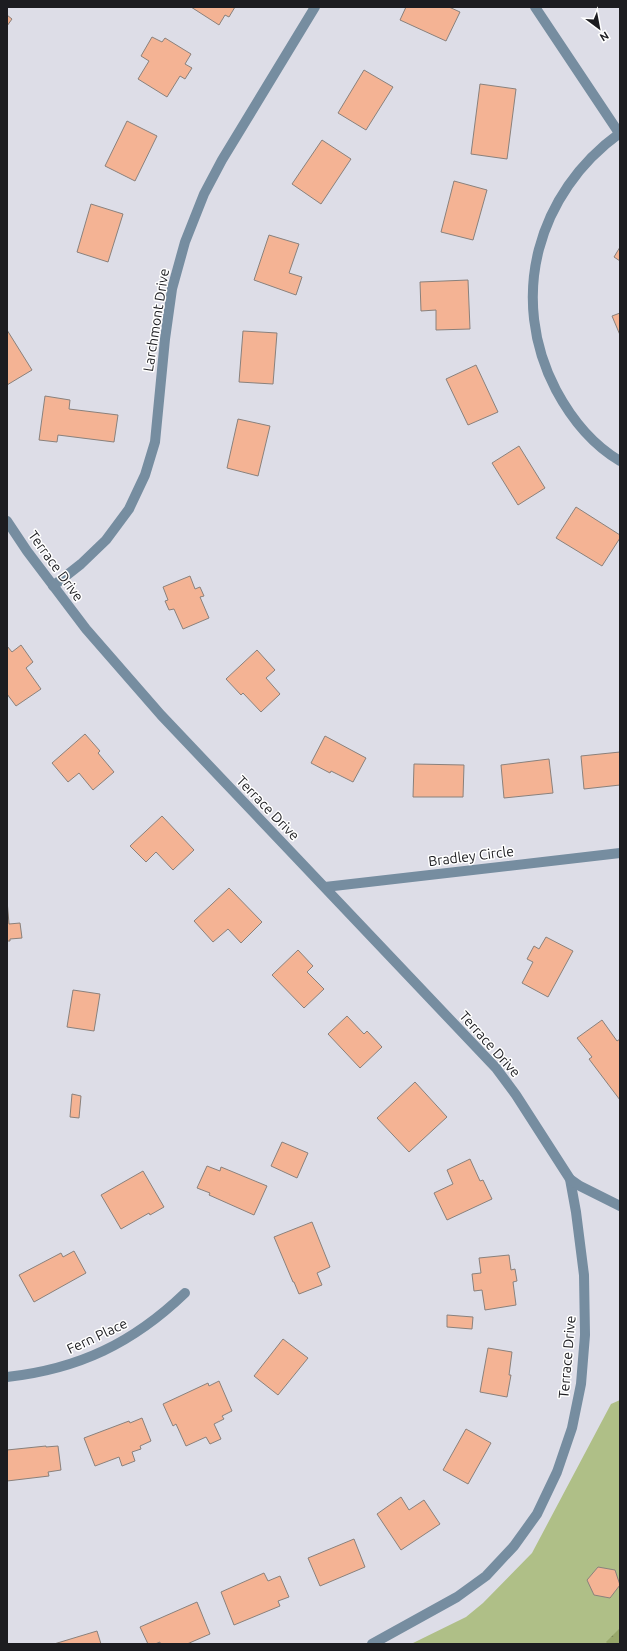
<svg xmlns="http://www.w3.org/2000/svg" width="627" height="1651" font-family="Ubuntu,sans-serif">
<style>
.green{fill:#afbf87}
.forest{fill:url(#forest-firs)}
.building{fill:#f4b394;stroke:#8a817c}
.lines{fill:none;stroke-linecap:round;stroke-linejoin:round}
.minor{stroke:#768da0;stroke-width:10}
.labels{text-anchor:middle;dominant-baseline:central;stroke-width:3;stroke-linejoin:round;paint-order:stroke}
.street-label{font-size:14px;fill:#1c1c20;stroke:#fff}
</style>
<defs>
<pattern id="forest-firs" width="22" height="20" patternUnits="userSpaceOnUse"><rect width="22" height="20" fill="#98a86a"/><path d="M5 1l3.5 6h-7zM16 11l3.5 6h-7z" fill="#7b8857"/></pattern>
</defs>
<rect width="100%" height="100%" fill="#dddde7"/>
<!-- green -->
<path class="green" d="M620,1400V1644H411L466,1617L483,1603L532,1553L611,1404Z"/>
<!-- forest -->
<path class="forest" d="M620,1628V1644H608L606,1642Z"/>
<!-- building -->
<g class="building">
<path d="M191,7H235L229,17L225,15L219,25Z"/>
<path d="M406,7H449L460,12L446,41L400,20Z"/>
<path d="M7,15L12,19L7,26Z"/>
<path d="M152,37L162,42L165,38L191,54L185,64L192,68L185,79L180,76L167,97L138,79L149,61L141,56Z"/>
<path d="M364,70L393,87L366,130L338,113Z"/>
<path d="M480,84L516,89L507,159L471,154Z"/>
<path d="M127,121L157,136L135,181L105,166Z"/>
<path d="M322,140L351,159L321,204L292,184Z"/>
<path d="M454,181L487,190L473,240L441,232Z"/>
<path d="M91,204L123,214L108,262L77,252Z"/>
<path d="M269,235L299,244L289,273L302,277L296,295L254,280Z"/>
<path d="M620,247V261L614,257Z"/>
<path d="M468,280L470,329L436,330V310L421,311L420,282Z"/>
<path d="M620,313V335L612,316Z"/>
<path d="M7,330L32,370L7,385Z"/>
<path d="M243,331L277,333L273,384L239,382Z"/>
<path d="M476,365L498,412L468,425L446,379Z"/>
<path d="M45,396L70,400L69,409L118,415L114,442L58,435L57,442L39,440Z"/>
<path d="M238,419L270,426L258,476L227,468Z"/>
<path d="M519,446L545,488L518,505L492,463Z"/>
<path d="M576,507L620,535V538L602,566L556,538Z"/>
<path d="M190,576L195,589L200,587L204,596L200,597L209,618L183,629L174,609L169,610L165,601L168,600L163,587Z"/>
<path d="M21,645L33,662L26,668L41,689L16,706L7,694V646L12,652Z"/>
<path d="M257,650L275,670L266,678L280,694L261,712L243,693L241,695L226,679Z"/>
<path d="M85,734L100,751L98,753L114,772L93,790L79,773L68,782L52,763Z"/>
<path d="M325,736L366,758L353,782L331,771L330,773L311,763Z"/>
<path d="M620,752V785L584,789L581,756Z"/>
<path d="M549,759L553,793L504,798L501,765Z"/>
<path d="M414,764L464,765L463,797H413Z"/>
<path d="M162,816L194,850L173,870L156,852L146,862L130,846Z"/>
<path d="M229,888L262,922L241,943L228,929L213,942L194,921Z"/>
<path d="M7,900L9,924L20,923L22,938L10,939V941H7Z"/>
<path d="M546,937L573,951L548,997L522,983L533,962L527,959L534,946L539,949Z"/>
<path d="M298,950L313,966L307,972L324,989L304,1008L272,975Z"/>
<path d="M73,990L100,994L94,1031L67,1027Z"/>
<path d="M347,1016L364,1034L367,1031L382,1047L360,1068L328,1034Z"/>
<path d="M602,1020L617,1041L620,1039V1100L589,1059L592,1057L577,1038Z"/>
<path d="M415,1082L447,1117L409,1152L377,1118Z"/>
<path d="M72,1094L81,1096L79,1118L70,1117Z"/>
<path d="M282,1142L308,1153L297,1178L271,1166Z"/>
<path d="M470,1159L480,1181L483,1180L492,1199L447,1220L434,1193L453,1184L447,1170Z"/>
<path d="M207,1166L220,1171L221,1167L267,1186L254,1215L209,1195L210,1193L197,1188Z"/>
<path d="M143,1171L164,1207L150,1215L149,1213L121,1229L101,1195Z"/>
<path d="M312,1222L330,1267L317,1273L322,1285L299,1294L294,1282H293L274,1237Z"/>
<path d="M74,1251L86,1273L34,1302L19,1275L61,1253L63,1257Z"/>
<path d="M509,1255L511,1270L515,1269L517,1281L513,1282L516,1305L485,1310L482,1290L474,1291L472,1274L481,1273L479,1258Z"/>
<path d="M447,1315L473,1317L472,1329L447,1327Z"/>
<path d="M283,1339L308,1358L278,1395L254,1376Z"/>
<path d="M488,1348L512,1352L509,1375H511L507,1397L480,1392Z"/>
<path d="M219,1381L232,1411L222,1416L224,1419L214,1424L221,1439L210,1444L206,1437L186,1446L176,1424L173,1426L163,1404L208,1383L209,1386Z"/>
<path d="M142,1418L151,1441L140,1446L141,1449L132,1452L135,1461L122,1466L119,1457L95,1466L84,1438L129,1421L130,1423Z"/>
<path d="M466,1429L491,1443L468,1484L443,1470Z"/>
<path d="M46,1446V1447L58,1446L61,1470L48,1472L49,1476L7,1481V1450Z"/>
<path d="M401,1497L409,1510L424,1500L440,1524L401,1550L377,1514Z"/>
<path d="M354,1539L365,1567L320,1586L308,1558Z"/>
<path d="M598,1567L615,1570L620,1585L610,1598L594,1595L587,1580Z"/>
<path d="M264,1573L268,1581L280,1576L289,1597L278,1601L280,1606L234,1625L221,1592Z"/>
<path d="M197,1602L210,1634L187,1644H160V1642L155,1644H148L140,1627Z"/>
<path d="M97,1631L101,1644H54Z"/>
</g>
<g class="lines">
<!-- minor -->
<g class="minor">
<path d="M535,7L619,133"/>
<path d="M620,133C537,193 508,298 556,390C571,418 593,445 620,461"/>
<path d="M7,521L27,551L86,629L161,715L496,1068L516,1095L570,1179L576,1212L584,1275L585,1335L581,1384L572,1428L557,1472L537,1514L514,1546L486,1576L457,1597L372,1644"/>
<path d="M53,586L81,564L106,540L129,509L145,475L155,442L165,339L172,289L185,242L204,194L222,160L315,7"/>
<path d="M325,887L620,853"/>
<path d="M570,1179L580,1186L620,1206"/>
<path d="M7,1377C79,1369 133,1343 185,1293"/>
</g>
</g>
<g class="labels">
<!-- street labels -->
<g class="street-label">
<text transform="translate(156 320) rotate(-81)">Larchmont Drive</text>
<text transform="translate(56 566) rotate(54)">Terrace Drive</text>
<text transform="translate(268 808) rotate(46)">Terrace Drive</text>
<text transform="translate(471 856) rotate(-7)">Bradley Circle</text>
<text transform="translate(490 1044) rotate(48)">Terrace Drive</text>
<text transform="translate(97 1336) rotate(-25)">Fern Place</text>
<text transform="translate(567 1357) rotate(-85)">Terrace Drive</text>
</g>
</g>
<!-- border -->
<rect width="627" height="1651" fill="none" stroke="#1c1c20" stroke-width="16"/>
<!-- north arrow -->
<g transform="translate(599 28) rotate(148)" stroke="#ffffff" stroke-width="3" paint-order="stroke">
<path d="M0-3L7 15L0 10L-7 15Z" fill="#1c1c20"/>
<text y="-6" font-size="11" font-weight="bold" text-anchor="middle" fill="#1c1c20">N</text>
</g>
</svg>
